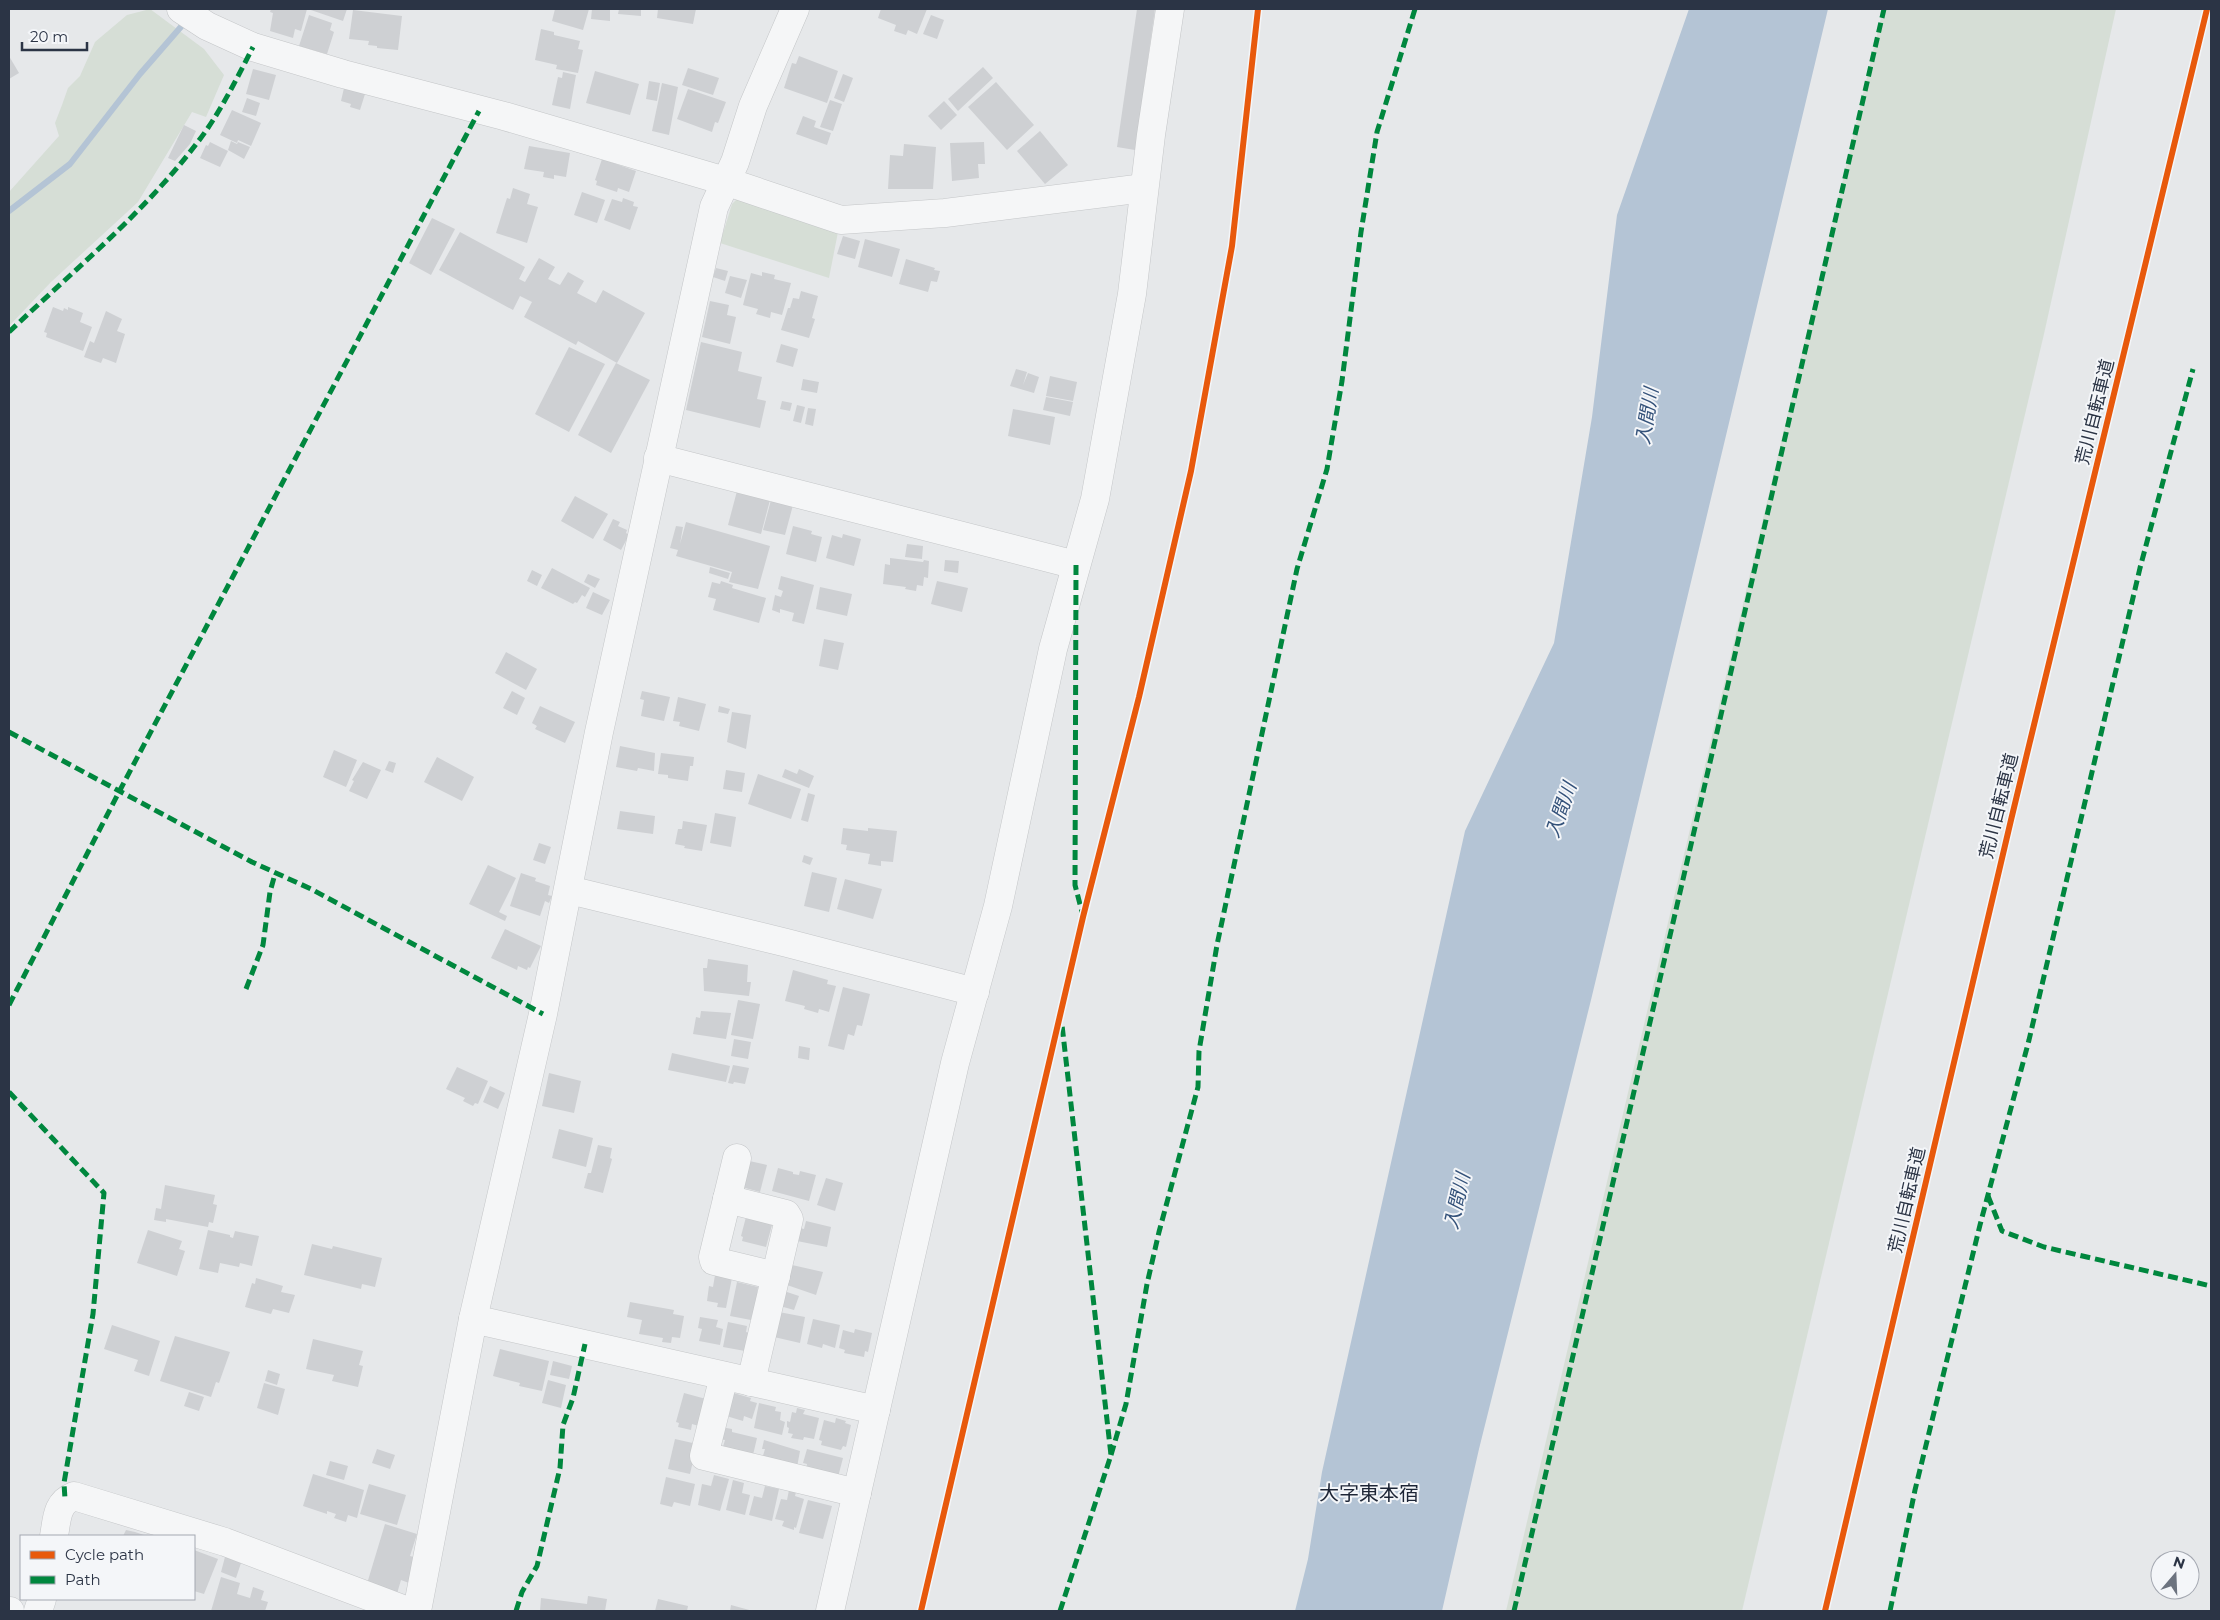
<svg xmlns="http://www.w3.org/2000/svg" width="2220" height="1620" font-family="Montserrat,'Noto Sans JP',sans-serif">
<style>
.green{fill:#d6ded6}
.water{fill:#b4c4d5}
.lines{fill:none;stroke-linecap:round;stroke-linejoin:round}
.stream{stroke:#b4c4d5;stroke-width:6}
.building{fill:#ced0d3}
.minor-casing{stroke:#c4c6c8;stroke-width:29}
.minor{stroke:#f5f6f7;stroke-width:28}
.quiet{stroke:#00873e;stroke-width:5;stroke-dasharray:10 5;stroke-linecap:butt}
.cycleway-casing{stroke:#f4f6f9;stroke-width:9}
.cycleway{stroke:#e8590c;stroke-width:6}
.labels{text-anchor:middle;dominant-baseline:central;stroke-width:4;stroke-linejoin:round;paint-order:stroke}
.street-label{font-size:18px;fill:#2b3445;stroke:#f4f6f9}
.water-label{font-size:19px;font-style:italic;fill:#34527a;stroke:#f4f6f9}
.quarter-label{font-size:20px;fill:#1d2536;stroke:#f4f6f9}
</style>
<rect width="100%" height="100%" fill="#e6e8ea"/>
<!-- green -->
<g class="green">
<path d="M150,9L204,49L224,75L206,117L192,112L138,202L51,282L9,326V192L59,136L55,123L62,105L68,88L80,76L95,42L127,15Z"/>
<path d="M1883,9H2116L2044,334L1742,1611H1506Z"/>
<path d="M737,199L838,232L829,278L720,243L732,204Z"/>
</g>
<!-- water -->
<path class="water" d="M1689,9H1828L1591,1000L1479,1449L1442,1611H1295L1308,1559L1322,1472L1465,831L1554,643L1592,417L1617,215Z"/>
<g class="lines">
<!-- stream -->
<path class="stream" d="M9,211L70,164L140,74L186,21"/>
</g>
<!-- building -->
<g class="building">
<path d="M271,9H307L301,31L295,29L293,38L270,31L273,13L270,12Z"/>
<path d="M308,9H347L343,21Z"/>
<path d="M555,9H589L583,30L552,21Z"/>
<path d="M592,9H610V21L591,19Z"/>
<path d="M619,9H641V16L618,14Z"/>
<path d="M658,9H696L693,24L657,18Z"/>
<path d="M881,9H927L917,34L908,30L906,35L894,31L896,25L878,18Z"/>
<path d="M1137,9H1155L1135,150L1117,147Z"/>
<path d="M353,10L402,16L398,50L377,48V46L368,45L369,41L349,39Z"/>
<path d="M309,15L332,23L330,30L334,32L327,54L299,46Z"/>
<path d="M931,15L944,20L937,39L923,34Z"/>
<path d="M541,29L554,32V35L580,41L578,49L583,50L578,73L556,69L557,65L535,60Z"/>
<path d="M9,56L19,73L9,79Z"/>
<path d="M799,56L838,71L827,103L784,88L792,63L796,64Z"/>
<path d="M983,67L993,78L958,111L948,99Z"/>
<path d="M688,68L719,78L713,95L682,85Z"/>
<path d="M253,69L276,75L269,100L246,94Z"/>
<path d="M595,71L639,84L630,115L586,103Z"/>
<path d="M563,72L576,75L570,109L552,105L558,77L562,78Z"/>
<path d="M843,74L853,78L844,102L834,98Z"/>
<path d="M649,81L660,83L657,101L646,99Z"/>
<path d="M996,82L1034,125L1007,150L968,107Z"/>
<path d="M662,83L678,87L669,135L652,131Z"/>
<path d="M344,88L365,94L360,110L350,107L351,104L341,101Z"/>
<path d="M688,89L726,102L718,123L715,122L712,132L677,119Z"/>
<path d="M247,98L260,103L256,116L242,112Z"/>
<path d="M830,100L842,104L833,131L820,127Z"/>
<path d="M944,101L957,115L941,130L928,116Z"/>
<path d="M232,110L261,123L251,146L238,140L237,143L220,135Z"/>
<path d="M803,116L816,121L814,127L831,133L827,145L796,134Z"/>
<path d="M184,125L196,131L190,144L175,161L168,158Z"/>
<path d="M1040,131L1068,165L1045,184L1017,151Z"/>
<path d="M231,141L237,144L238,142L250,147L244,159L228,150Z"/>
<path d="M210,142L228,151L220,167L200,158L206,145L208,146Z"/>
<path d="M984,142L985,164H978L979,178L952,181L950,143Z"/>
<path d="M904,144L936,147L933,189H888L890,155L903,156Z"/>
<path d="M529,146L570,153L566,177L554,175V179L543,177L544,172L524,169Z"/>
<path d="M602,159L636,171L629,192L618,188L617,192L596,185L597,181L595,180Z"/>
<path d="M513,188L530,194L527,204L538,207L527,243L496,233L507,198L510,199Z"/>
<path d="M582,192L605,200L597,223L574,215Z"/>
<path d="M623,198L634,202L633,206L638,207L630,230L604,220L612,199L622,202Z"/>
<path d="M432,218L455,229L431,275L409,263Z"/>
<path d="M460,232L525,267L519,279L525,282L539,258L555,267L548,279L560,285L568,272L584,281L577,293L596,303L603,290L645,313L617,363L578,341L576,345L524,317L532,302L520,296L513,310L439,270Z"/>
<path d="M843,236L860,241L855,259L837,254Z"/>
<path d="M865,239L900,249L892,277L858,267Z"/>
<path d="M906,259L935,268L934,270L940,271L937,282L931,281L928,292L899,284Z"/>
<path d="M716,268L728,271L725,281L713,277Z"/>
<path d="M762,272L775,275L774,279L791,283L782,315L771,312L770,318L756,314L758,309L743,305L751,273L762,276Z"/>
<path d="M730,276L747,280L741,298L725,293Z"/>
<path d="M801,291L818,296L812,318L815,319L809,338L781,330L788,308H790L793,298L799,299Z"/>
<path d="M710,301L729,305L727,315L736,317L730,344L702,337Z"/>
<path d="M53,307L63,311L64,308L68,310V307L83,313L80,322L92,327L83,351L46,337L47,333L44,332Z"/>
<path d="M106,311L122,319L117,331L125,334L116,363L103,358L101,363L84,357L90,341L94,343Z"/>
<path d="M701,342L742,352L738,371L762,377L757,399L766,401L760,428L686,410Z"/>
<path d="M781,344L798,349L793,367L776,362Z"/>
<path d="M569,347L605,364L569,432L535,414Z"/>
<path d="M616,363L650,380L611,453L578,435Z"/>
<path d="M1016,369L1027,372L1023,385L1028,373L1039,377L1034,393L1010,386Z"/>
<path d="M1050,376L1077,382L1073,401L1046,396Z"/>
<path d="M803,379L819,382L817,393L801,390Z"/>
<path d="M1046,397L1073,402L1070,416L1043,410Z"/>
<path d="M782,401L792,403L790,411L780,409Z"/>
<path d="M797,405L805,407L801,423L793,421Z"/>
<path d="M808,408L816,409L813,426L805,424Z"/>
<path d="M1013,409L1055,417L1050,445L1008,436Z"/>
<path d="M737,491L770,500L761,534L728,525Z"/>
<path d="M575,496L608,514L593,539L561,521Z"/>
<path d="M771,500L793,505L785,535L763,530Z"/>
<path d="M613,519L620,522L618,526L627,530L626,533L629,535L621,550L603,540Z"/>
<path d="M686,522L770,546L758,589L729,582L732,572L676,556L678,550L670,548L676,526L683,527L680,544Z"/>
<path d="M793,526L812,531L811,534L822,537L816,562L786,554Z"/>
<path d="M843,534L861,539L854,566L826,558L832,535L842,538Z"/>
<path d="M907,544L923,546L922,559L905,557Z"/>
<path d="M890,558L923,562L924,560L929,561L928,578L924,577L923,586L917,585L916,591L905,589L906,587L883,584L885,564L890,565Z"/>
<path d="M945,560L959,561L958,573L944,571Z"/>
<path d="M710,567L730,573L728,579L709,573Z"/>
<path d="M552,568L590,588L585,597L582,595L577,603L575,602L573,604L541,588Z"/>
<path d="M532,570L542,575L537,586L527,581Z"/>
<path d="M588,574L600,579L595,588L584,582Z"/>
<path d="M781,576L814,585L804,624L792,621L794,613L780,609V613L772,610L775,595L781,597L783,591L778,589Z"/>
<path d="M721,581L733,585L732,588L766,598L759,623L713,610L716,599L708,597L712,582L720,584Z"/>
<path d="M937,581L968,588L962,612L931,604Z"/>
<path d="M820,587L852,594L847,616L816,609Z"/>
<path d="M593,592L610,600L602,615L586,608Z"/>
<path d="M824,639L844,643L838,670L819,666Z"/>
<path d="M506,652L537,669L526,690L495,673Z"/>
<path d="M512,691L525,698L517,715L503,708Z"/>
<path d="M642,691L670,697L664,721L641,716L644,700L640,699Z"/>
<path d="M678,697L706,704L699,731L679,726L680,722L673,721Z"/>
<path d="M540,706L575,722L565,743L535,729L537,726L532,723Z"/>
<path d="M719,706L730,709L728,714L718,712Z"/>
<path d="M732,712L751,715L746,749L727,742Z"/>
<path d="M620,746L655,753L654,771L638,768L637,771L616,767Z"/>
<path d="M334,750L357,760L346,787L323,777Z"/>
<path d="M661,753L694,757L693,766H690L688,781L668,778V775L658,774Z"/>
<path d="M437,757L474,777L462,801L424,782Z"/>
<path d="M389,761L396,763L393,773L385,770Z"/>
<path d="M363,762L381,770L367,799L349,791L354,781L352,780Z"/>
<path d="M785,769L797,774L799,769L814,776L809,788L782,777Z"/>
<path d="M726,770L745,773L742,792L723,789Z"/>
<path d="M758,774L801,789L791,819L748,804Z"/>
<path d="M808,793L815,795L808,822L801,820Z"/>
<path d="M620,811L655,816L653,834L617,829Z"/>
<path d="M715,813L736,817L731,847L710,843Z"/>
<path d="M683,821L707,825L702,851L684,848L685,846L675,844L678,829H682Z"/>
<path d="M843,828L868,831V828L897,831L893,862L881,861V866L868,864L870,854L846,850L847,845L841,844Z"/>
<path d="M539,843L551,847L545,864L533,860Z"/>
<path d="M804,855L813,858L810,865L802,862Z"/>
<path d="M488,865L516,878L499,912L507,916L505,921L469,904Z"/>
<path d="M812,872L837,878L829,912L804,906Z"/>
<path d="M521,873L536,878L535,881L550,886L548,895L552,896L549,903L545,901L540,916L510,906Z"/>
<path d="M845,879L882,889L873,919L837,909Z"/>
<path d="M505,929L541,946L530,968L528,967L527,970L518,966L517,970L491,958Z"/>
<path d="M708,959L748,965L747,982H751L749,996L704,991L703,968H707Z"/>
<path d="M793,970L828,980L827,984L836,986L829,1012L819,1009L818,1013L804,1009L805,1006L785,1001Z"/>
<path d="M843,987L870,994L862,1026L857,1025L854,1036L848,1034L844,1050L828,1046Z"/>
<path d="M738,1000L760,1004L753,1039L731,1035Z"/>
<path d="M701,1011L731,1013L726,1039L693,1034L696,1017L700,1018Z"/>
<path d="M734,1039L751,1042L748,1059L731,1056Z"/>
<path d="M799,1046L810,1048L809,1060L798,1058Z"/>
<path d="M672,1053L730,1066L726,1082L668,1070Z"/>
<path d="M733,1065L749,1068L745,1084L734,1082L733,1084L728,1083Z"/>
<path d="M457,1067L488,1081L478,1104L475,1103L473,1106L463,1101L465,1098L446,1089Z"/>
<path d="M549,1073L581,1081L574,1113L542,1106Z"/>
<path d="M490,1086L505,1093L498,1109L483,1102Z"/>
<path d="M559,1129L593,1138L586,1167L552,1158Z"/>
<path d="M598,1145L612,1148L610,1158L612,1159L603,1193L584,1188L588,1173H591Z"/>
<path d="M745,1160L767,1165L760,1192L738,1186Z"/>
<path d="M778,1168L793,1172V1174L799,1175L800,1171L816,1175L809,1201L772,1191Z"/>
<path d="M826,1178L843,1183L835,1211L817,1205Z"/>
<path d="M165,1185L215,1195L213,1204L217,1205L213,1223L209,1222L208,1227L166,1219V1222L154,1220L156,1208L161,1209Z"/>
<path d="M746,1217L772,1225L766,1247L742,1241L743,1237L741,1236Z"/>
<path d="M806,1221L831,1227L827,1247L797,1241L800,1228L804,1229Z"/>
<path d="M148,1230L182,1241L179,1249L185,1251L177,1276L137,1263Z"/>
<path d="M208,1230L230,1235V1237L233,1238L235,1231L259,1236L252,1266L240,1263L239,1267L220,1263L218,1273L199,1269Z"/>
<path d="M312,1244L332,1249L333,1246L382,1258L375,1287L362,1284L361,1289L304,1275Z"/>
<path d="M792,1265L823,1272L816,1295L787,1285Z"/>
<path d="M715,1275L732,1278L726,1308L717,1307L718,1303L707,1301L709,1286L713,1287Z"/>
<path d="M256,1278L283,1286L281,1292L295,1295L289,1313L273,1309L271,1314L245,1307L252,1283L255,1284Z"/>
<path d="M737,1282L758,1287L757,1293L760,1294L755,1316L752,1315L751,1320L730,1316Z"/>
<path d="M784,1291L799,1296L794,1310L780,1306Z"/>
<path d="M630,1302L674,1310L673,1314L684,1316L680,1338L672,1337L671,1343L662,1342L663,1338L639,1334L642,1320L627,1317Z"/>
<path d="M779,1312L805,1317L800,1343L774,1337Z"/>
<path d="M700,1317L718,1320L716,1327L723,1329L720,1345L699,1341L702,1329L698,1328Z"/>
<path d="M813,1319L840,1325L835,1348L823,1344L822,1348L807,1344Z"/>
<path d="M728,1322L747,1326L746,1332L749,1333L745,1351L723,1347Z"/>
<path d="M112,1325L160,1341L149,1376L134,1371L138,1360L104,1349Z"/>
<path d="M855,1329L872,1333L868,1352L865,1351L864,1357L844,1353L845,1350L839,1348L843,1330L854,1333Z"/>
<path d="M175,1336L230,1352L219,1383L216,1382L211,1397L160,1381Z"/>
<path d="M313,1339L363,1351L359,1365L363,1366L358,1387L332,1381L334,1375L306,1369Z"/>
<path d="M500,1349L549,1361L542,1391L519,1386L520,1383L493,1376Z"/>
<path d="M553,1361L572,1366L569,1379L550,1375Z"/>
<path d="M268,1370L280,1374L277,1385L265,1381Z"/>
<path d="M548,1380L566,1385L561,1408L542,1403Z"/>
<path d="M264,1383L285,1389L278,1415L257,1408Z"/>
<path d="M189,1392L204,1397L199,1411L184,1406Z"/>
<path d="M730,1392L751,1398L750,1401L757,1403L752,1419L744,1416L743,1421L723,1415Z"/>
<path d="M684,1393L706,1399L702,1427L692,1424L691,1430L678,1427L679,1423L676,1422Z"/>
<path d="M759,1403L776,1407L775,1411L781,1412L780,1420L785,1422L782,1435L754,1428Z"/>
<path d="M797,1408L805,1410L803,1414L819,1418L814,1439L804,1437L803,1440L791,1438L793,1434L788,1433L789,1428L787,1427V1421L790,1422L792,1412L796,1413Z"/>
<path d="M836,1418L846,1421L845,1423L851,1425L846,1447L843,1446L841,1450L821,1445L822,1441L819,1440L824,1420L835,1423Z"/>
<path d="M721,1427L732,1429V1432L757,1438L753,1455L722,1450L725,1440L718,1439Z"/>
<path d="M675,1439L697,1444L690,1474L668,1469Z"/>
<path d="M764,1440L800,1451L797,1467L762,1459L765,1449H762Z"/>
<path d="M377,1449L395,1455L390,1469L372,1463Z"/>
<path d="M807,1449L843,1458L838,1477L806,1469L807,1464L803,1463Z"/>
<path d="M330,1461L348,1466L344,1480L326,1475Z"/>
<path d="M313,1474L364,1490L357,1518L348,1515L346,1522L334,1518L336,1514L327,1511V1514L303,1506Z"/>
<path d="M714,1475L729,1479L720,1511L698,1505L702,1484L711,1486Z"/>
<path d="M666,1477L695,1484L690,1506L674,1502L672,1507L660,1504Z"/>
<path d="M733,1480L744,1483L742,1493L750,1495L745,1515L726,1510Z"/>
<path d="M369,1484L406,1495L397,1525L360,1514Z"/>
<path d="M765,1486L779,1489L772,1521L749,1515L754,1496L762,1498Z"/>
<path d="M789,1490L796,1492L795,1496L804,1499L796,1528L794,1527V1530L782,1526L784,1521L775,1519L781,1499L787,1500Z"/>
<path d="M808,1500L832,1506L823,1539L799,1533Z"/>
<path d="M385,1524L417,1534L410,1556L417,1558L409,1583L401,1580L396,1597L366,1587Z"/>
<path d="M126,1530L135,1532L147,1536H123Z"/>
<path d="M194,1550L218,1559L204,1594L194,1591Z"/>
<path d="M225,1557L241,1563L236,1578L221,1572Z"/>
<path d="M221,1577L240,1583L237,1594L250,1598L253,1587L264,1591L261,1600L268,1602L265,1611H211Z"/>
<path d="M588,1596L607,1599L605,1611H540L541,1598L587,1604Z"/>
<path d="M658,1599L688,1606L687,1611H655Z"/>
<path d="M731,1605L753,1611H730Z"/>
</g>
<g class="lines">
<!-- minor casing -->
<g class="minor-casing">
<g id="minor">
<path d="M181,9L207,26L253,47L343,74L504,116L725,181L841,220L945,213L1144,188"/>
<path d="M658,458L1076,565"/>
<path d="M569,890L787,943L975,992"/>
<path d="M737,1158L713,1257L714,1261L776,1276"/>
<path d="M727,1199L786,1214L789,1219L751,1382"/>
<path d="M473,1319L876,1410"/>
<path d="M724,1376L704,1456L857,1493"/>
<path d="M54,1536C57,1520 56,1503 74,1496L225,1542L408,1611"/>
<path d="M9,1611H10"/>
<path d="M38,1611L42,1599"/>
<path d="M417,1611L473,1319L543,1014L599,732L714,207L735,162L753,106L795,9"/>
<path d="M830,1611L955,1063L998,906L1053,649L1095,499L1132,294L1151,135L1170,9"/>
</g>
</g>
<!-- minor -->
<use href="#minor" class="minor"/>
<!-- quiet -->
<g class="quiet">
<path d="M9,332C73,271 143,214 197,143C219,115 237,78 253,47"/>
<path d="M1076,565L1075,885L1082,912"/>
<path d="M9,732L252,862L311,889L543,1014"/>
<path d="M246,989L263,945L270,892L275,874"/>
<path d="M9,1005L119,792L479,111"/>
<path d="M9,1092L104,1193L93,1314L64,1483L65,1499"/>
<path d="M1988,1196L2002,1231L2044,1247L2211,1286"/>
<path d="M1111,1455L1126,1404L1147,1284L1159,1232L1198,1087L1199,1051L1217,945L1297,569L1327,469L1342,381L1361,232L1377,132L1415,9"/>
<path d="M516,1611L522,1592L537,1566L560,1468L563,1425L573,1398L585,1344"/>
<path d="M1060,1611L1111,1455L1062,1025"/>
<path d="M1514,1611L1884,9"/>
<path d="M1890,1611L1915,1490L1980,1225L2029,1040L2140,568L2193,369"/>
</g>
<!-- cycleway casing -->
<g class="cycleway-casing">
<g id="cycleway">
<path d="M921,1611L1083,917L1139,697L1191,471L1232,246L1258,9"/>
<path d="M1825,1611L2011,820L2207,9"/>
</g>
</g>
<!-- cycleway -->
<use href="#cycleway" class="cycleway"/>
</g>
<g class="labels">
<!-- street labels -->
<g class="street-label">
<text transform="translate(2095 412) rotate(-76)">荒川自転車道</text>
<text transform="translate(1999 806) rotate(-76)">荒川自転車道</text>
<text transform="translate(1907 1200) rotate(-77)">荒川自転車道</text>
</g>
<!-- water labels -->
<g class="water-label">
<text transform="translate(1647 416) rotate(-81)">入間川</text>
<text transform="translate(1561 810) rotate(-71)">入間川</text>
<text transform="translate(1457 1201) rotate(-77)">入間川</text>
</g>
<!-- quarter labels -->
<g class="quarter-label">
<text x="1369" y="1493">大字東本宿</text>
</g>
</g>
<!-- border -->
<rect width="2220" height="1620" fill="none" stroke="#2b3445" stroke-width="20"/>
<!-- legend -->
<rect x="20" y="1535" width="175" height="65" fill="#f4f6f9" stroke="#a4a8b1"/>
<rect x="30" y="1551" width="25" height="8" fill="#e8590c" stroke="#a4a8b1"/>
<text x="65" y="1560" font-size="15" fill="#2b3445">Cycle path</text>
<rect x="30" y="1576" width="25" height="8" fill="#00873e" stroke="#a4a8b1"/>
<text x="65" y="1585" font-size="15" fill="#2b3445">Path</text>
<!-- north arrow -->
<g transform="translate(2175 1575) rotate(19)"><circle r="24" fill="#f4f6f9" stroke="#a4a8b1"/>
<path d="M0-4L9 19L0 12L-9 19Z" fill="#6c737f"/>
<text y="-8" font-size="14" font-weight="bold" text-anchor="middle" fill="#2b3445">N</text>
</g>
<!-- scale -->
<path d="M22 42v8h65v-8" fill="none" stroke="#2b3445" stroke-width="2.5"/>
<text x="30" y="42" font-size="15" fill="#2b3445" stroke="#f4f6f9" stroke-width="4" paint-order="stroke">20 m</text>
</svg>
